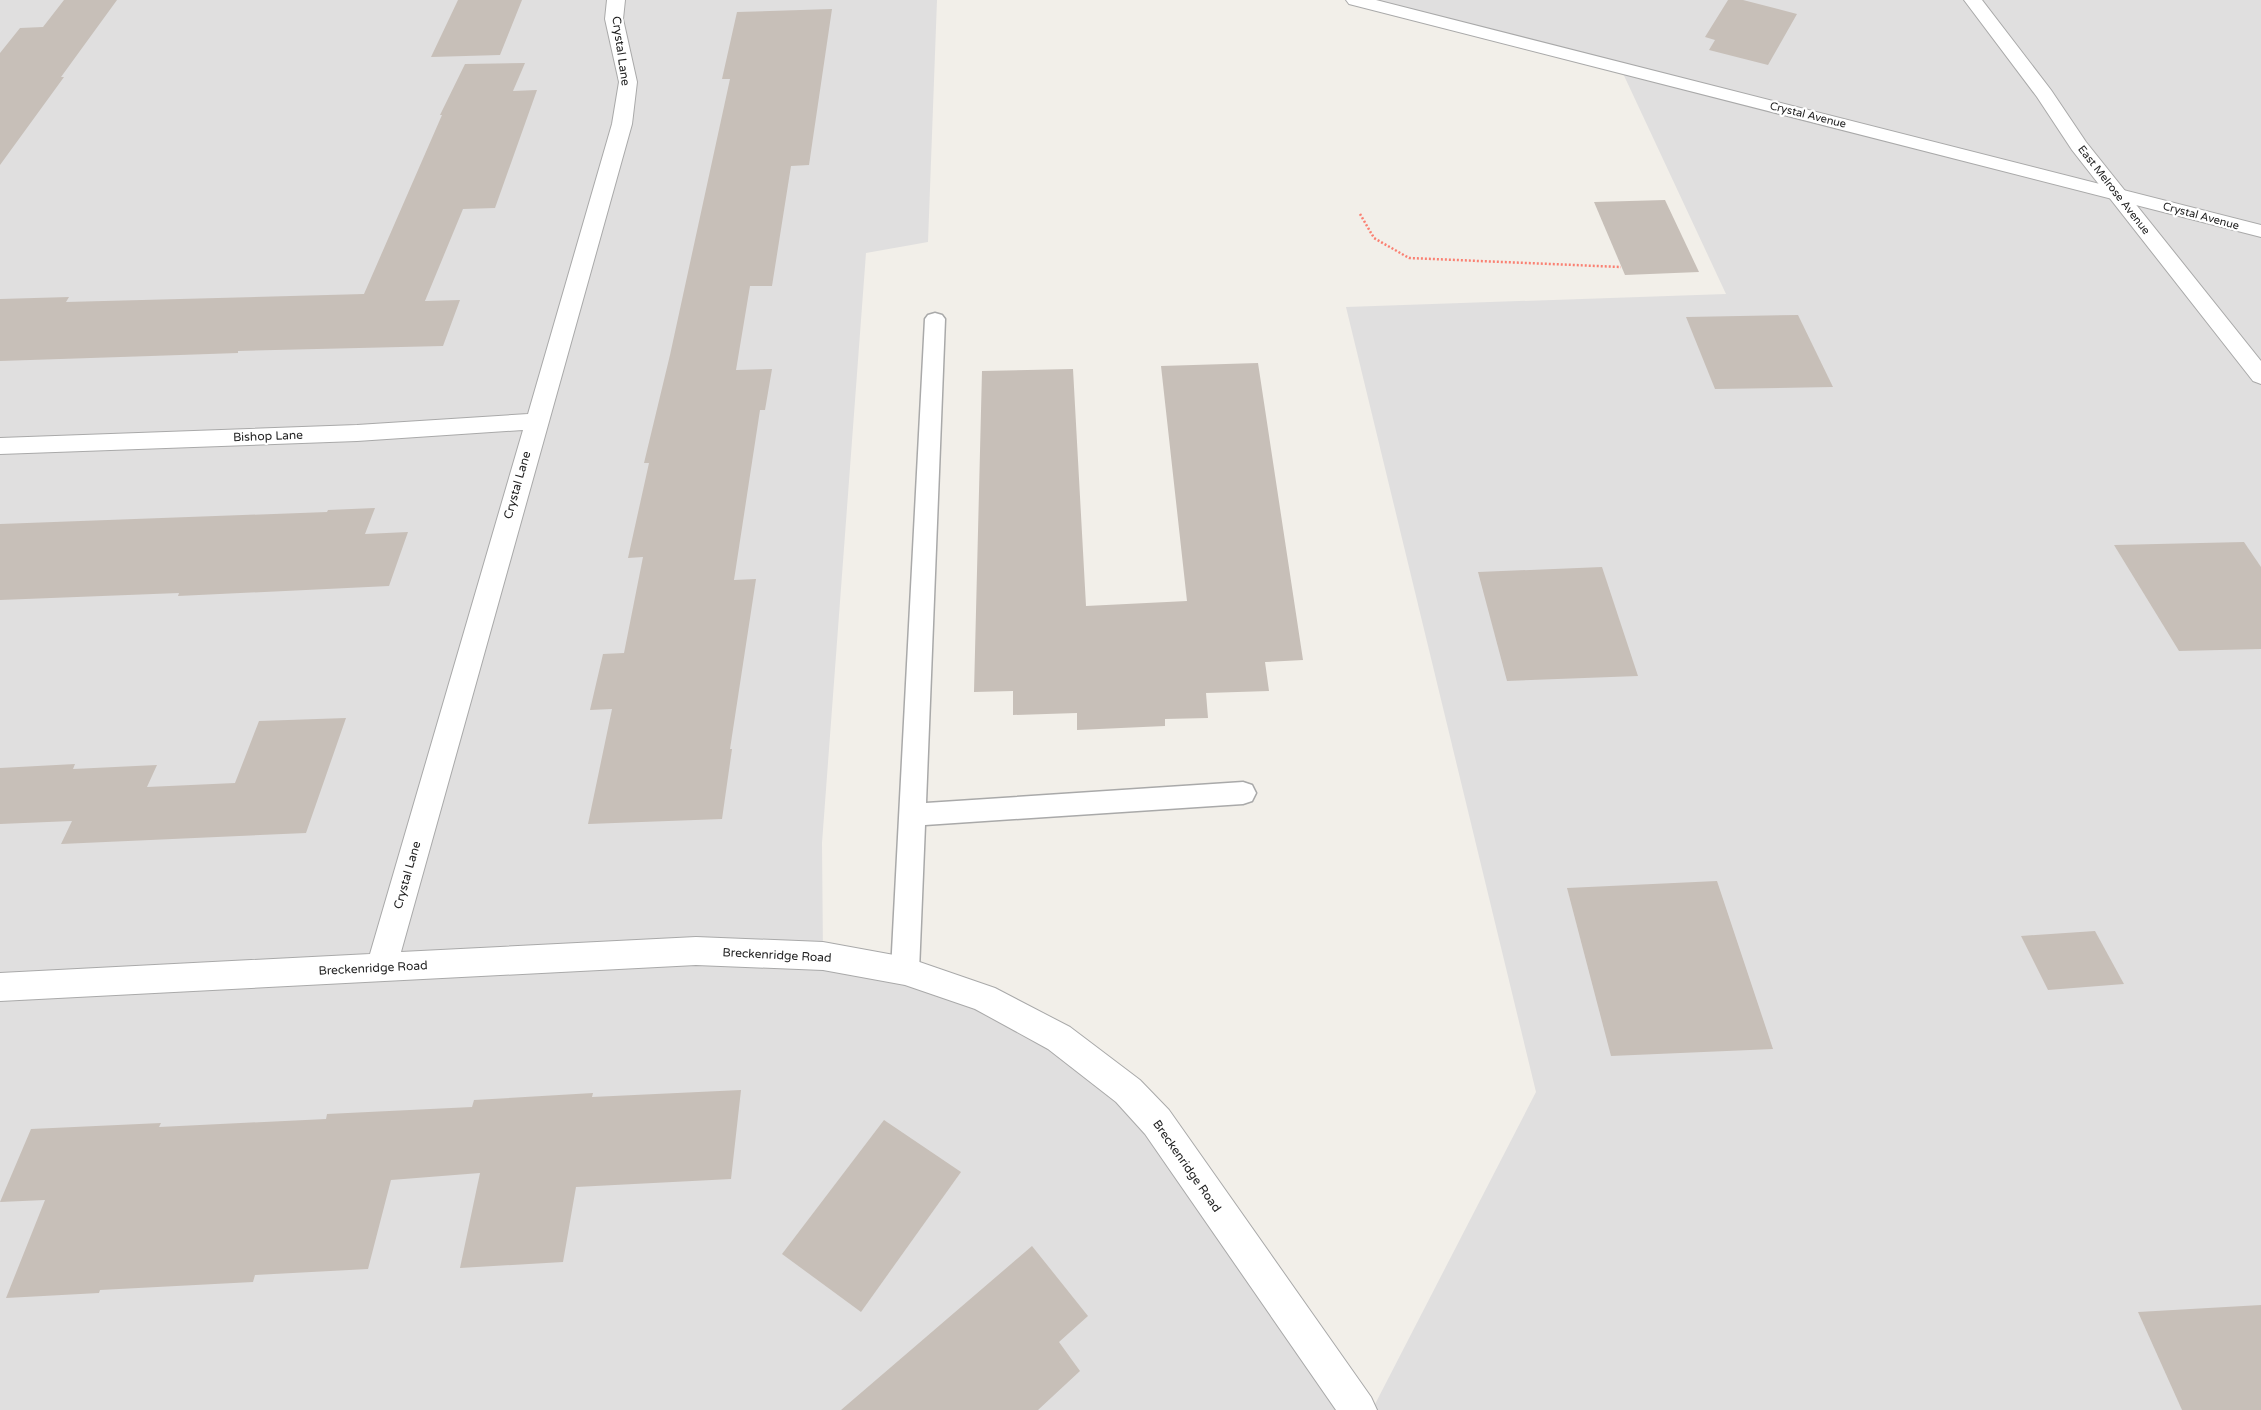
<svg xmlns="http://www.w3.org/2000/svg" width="2261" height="1410" font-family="'Varela Round',sans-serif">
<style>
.residential{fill:#e0dfdf}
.building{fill:#c7bfb8}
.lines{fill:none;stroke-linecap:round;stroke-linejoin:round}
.service-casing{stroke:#a9a9a9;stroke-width:3}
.minor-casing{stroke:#a9a9a9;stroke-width:2}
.tertiary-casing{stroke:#a9a9a9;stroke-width:2}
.path{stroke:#fa8072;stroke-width:2.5;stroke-dasharray:2 2;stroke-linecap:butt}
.service{fill:#fff;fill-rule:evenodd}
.minor{fill:#fff;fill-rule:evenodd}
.tertiary{fill:#fff;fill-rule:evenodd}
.labels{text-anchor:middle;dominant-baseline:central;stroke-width:4.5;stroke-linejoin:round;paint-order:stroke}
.far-street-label{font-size:11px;fill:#222;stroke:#fff}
.street-label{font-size:12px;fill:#222;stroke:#fff}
</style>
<rect width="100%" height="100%" fill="#f2efe9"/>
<!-- residential -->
<g class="residential">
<path d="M0,0H937L928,242L866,253L822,843L823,956L905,971L1128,1091L1358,1410H0Z"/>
<path d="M1355,0H2261V1410H1372L1536,1092L1346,307L1726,294L1620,67Z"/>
</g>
<!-- building -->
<g class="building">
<path d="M64,0H117L61,77H64L0,165V53L20,28L43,27Z"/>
<path d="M458,0H522L500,55L431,57Z"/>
<path d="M1728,0H1743L1797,14L1768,65L1709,50L1715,40L1705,37Z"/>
<path d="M832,9L809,165L791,166L772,286H750L736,370L772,369L765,410H760L734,580L756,579L730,749H732L722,819L588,824L612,709L590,710L603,654L624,653L643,557L628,558L649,463H644L670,355L730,79H722L737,12Z"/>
<path d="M525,63L513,91L537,90L495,208L463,209L425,301L460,300L443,346L238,351V353L151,356L0,361V299L69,297L66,302L364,294L442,115H440L465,64Z"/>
<path d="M1665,200L1699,272L1625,275L1594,202Z"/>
<path d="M1798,315L1833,387L1715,389L1686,317Z"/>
<path d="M1258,363L1303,660L1265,662L1269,691L1206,693L1208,718L1165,719V726L1077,730V713L1013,715V691L974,692L982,371L1073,369L1086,606L1187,601L1161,366Z"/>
<path d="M375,508L365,534L408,532L389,586L178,596L179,593L0,600V524L327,512L328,510Z"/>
<path d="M2244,542L2261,567V649L2179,651L2114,545Z"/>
<path d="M1602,567L1638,676L1507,681L1478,572Z"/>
<path d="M346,718L306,833L61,844L72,821L0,824V768L75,764L73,769L157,765L147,787L235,783L259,721Z"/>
<path d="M1717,881L1773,1049L1611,1056L1567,888Z"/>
<path d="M2095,931L2124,984L2048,990L2021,936Z"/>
<path d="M741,1090L731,1179L576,1187L563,1262L460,1268L480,1173L391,1180L368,1269L255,1275L253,1282L100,1290L99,1293L6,1298L45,1200L0,1202L31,1129L161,1123L159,1127L326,1119L327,1114L472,1107L474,1100L593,1093L592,1097Z"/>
<path d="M884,1120L961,1172L861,1312L782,1254Z"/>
<path d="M1032,1246L1088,1316L1059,1342L1080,1371L1038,1410H841Z"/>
<path d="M2261,1305V1410H2182L2138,1312Z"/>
</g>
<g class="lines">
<!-- service casing -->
<g class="service-casing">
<path id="service" d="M935,313L942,315L945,319L926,803L1243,782L1252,785L1256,793L1252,801L1243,804L925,825L919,971L915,980L905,984L895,980L891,971L925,319L928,315Z"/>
</g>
<!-- minor casing -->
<g class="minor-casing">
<g id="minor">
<path d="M607,0H625L623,19L637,82L632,124L401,952L696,937L823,942L905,957L995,988L1070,1027L1140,1080L1169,1110L1371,1397L1377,1410H1336L1145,1134L1116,1102L1048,1049L975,1009L905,985L823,970L696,965L0,1001V973L370,954L523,430L357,441L0,454V438L357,425L528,414L612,124L619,82L605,19Z"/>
<path d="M1964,0H1982L2051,90L2086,142L2261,361V384L2253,381L2072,150L2037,97Z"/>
</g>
</g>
<!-- tertiary casing -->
<g class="tertiary-casing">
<path id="tertiary" d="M1346,0H1376L2261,225V237L1349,4Z"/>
</g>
<!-- path -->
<path class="path" d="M1360,214L1374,238L1409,258L1621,267"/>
<!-- service -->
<use href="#service" class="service"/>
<!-- minor -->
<use href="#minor" class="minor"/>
<!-- tertiary -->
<use href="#tertiary" class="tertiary"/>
</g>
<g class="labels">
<!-- far-street labels -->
<g class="far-street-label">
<text transform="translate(1808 115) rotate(14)">Crystal Avenue</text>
<text transform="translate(2114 190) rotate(52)">East Melrose Avenue</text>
<text transform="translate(2201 216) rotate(15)">Crystal Avenue</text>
</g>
<!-- street labels -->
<g class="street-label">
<text transform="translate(621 51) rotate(82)">Crystal Lane</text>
<text transform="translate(268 436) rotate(-2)">Bishop Lane</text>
<text transform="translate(517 485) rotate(-74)">Crystal Lane</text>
<text transform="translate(407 875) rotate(-74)">Crystal Lane</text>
<text transform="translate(777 955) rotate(3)">Breckenridge Road</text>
<text transform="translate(373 968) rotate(-3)">Breckenridge Road</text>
<text transform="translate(1187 1166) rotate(55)">Breckenridge Road</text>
</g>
</g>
</svg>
